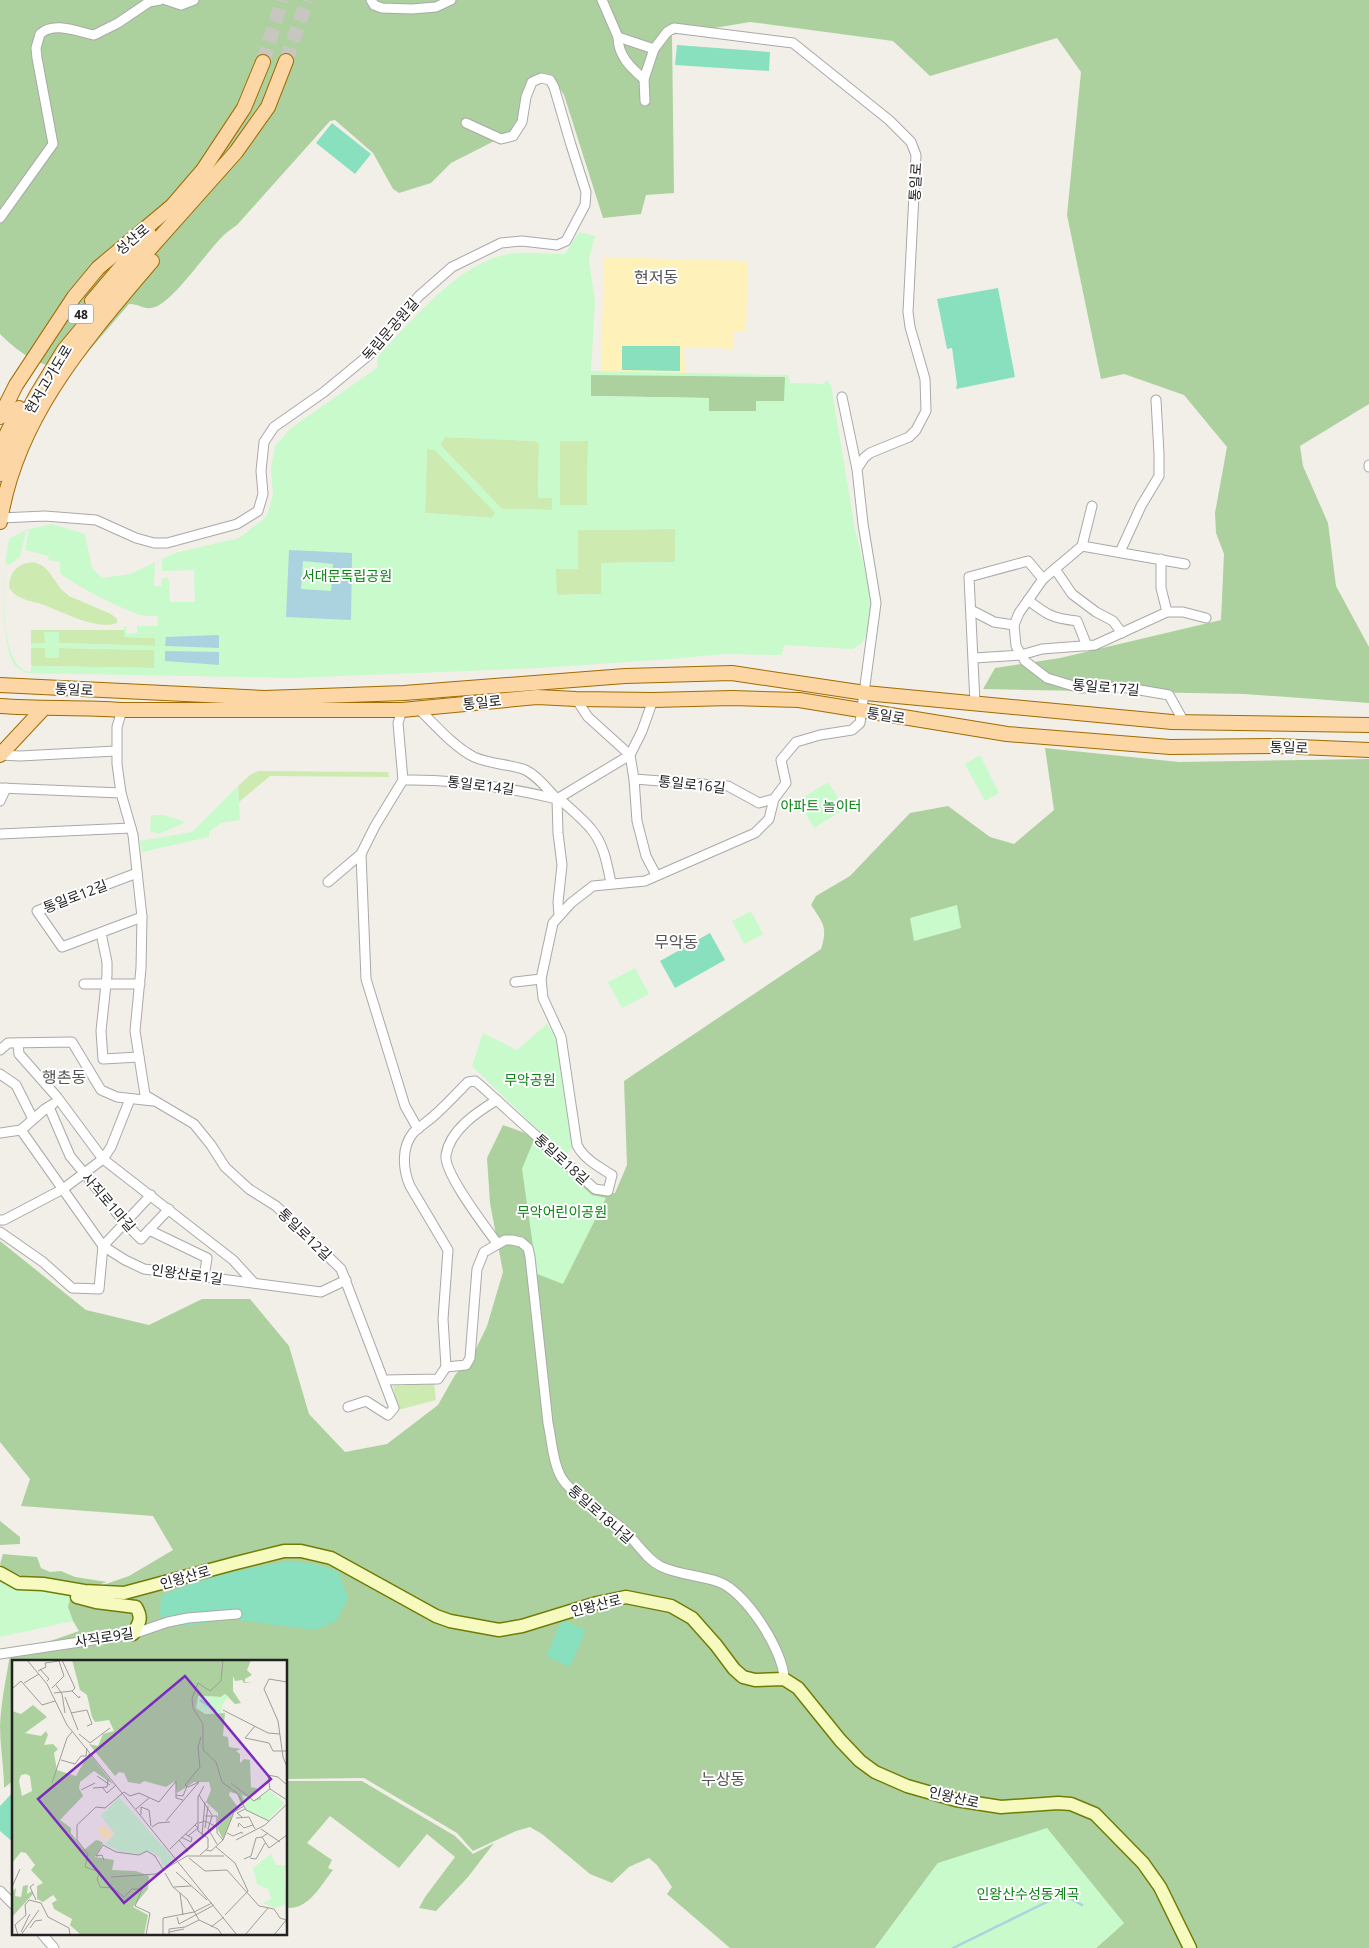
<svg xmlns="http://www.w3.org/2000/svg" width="1369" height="1948" font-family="'Open Sans','Noto Sans KR',sans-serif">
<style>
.grass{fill:#cdebb0}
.forest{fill:#add19e}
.sand{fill:#fff1ba}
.park{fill:#c8facc;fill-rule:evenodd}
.pitch{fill:#88e0be}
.water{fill:#aad3df;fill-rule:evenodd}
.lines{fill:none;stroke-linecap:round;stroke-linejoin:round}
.stream{stroke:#aad3df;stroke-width:2.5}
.primary-tunnel{stroke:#c8c6c1;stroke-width:14;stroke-dasharray:14 7;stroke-linecap:butt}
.street-casing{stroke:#a9a9a9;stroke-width:11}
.secondary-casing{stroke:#707d05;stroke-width:15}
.primary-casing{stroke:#a06b00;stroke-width:16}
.street{stroke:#fff;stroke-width:9}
.secondary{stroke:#f7fabf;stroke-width:12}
.primary{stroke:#fcd6a4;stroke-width:14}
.labels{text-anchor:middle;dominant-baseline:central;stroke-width:4;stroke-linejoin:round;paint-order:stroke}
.shield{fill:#fff;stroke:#646464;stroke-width:1}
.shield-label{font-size:12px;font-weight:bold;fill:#222}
.street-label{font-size:14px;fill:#222;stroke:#fff}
.park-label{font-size:14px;fill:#0c8416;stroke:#fff}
.quarter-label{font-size:16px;fill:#555;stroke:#fff}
.inset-river{fill:none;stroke:#aad3df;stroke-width:2.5}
.inset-road{fill:none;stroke:#9f9d99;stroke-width:1}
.view{fill:#7b2cbf;fill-opacity:0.15;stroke:#7b2cbf;stroke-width:2.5}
.inset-edge{fill:none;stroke:#222;stroke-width:2.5}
</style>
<rect width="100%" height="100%" fill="#f2efe9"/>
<!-- grass -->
<g class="grass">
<path d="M445,437L536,441L539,443L538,497L552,498V510L502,509L440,445Z"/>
<path d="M560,441H588L587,505H560Z"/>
<path d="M427,449L435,450L496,513L492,518L425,513Z"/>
<path d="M675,529V562L601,563V594L556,595V569L578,568V530Z"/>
<path d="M34,562L43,566L49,572L61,589L69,596L111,614L117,619V623C99,631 62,612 44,605C33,601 17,600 10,589C8,585 10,578 12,574C17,565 25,563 34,562Z"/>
<path d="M31,630H124L125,637L155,638V646L59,643L58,632L45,644L31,643Z"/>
<path d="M31,648H45V658L58,648L155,650L154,668L33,666L31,665Z"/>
<path d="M258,771L388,772L389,777L270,776L239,802L238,786L250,775Z"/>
<path d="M434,1384L436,1400L398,1410L393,1386Z"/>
</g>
<!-- forest -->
<g class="forest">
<path d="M0,0H1369V404L1300,446L1303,466L1328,523L1336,586L1369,647V703L1244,694L983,689L995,668L1060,658L1221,620L1224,554L1216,533L1215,513L1227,447L1184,395L1124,374L1101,379L1067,215L1081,72L1057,38L930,76L893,41L750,22L672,35L674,193L646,195L641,214L603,218L564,95L552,76L544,73L529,80L519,120L512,132L451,163L431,183L399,193L393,189L373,153L335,120L330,121L237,225C233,228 228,231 224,235C207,251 174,301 155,307C145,311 138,303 129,304L82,359C54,380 20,354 0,334Z"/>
<path d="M591,374L785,377V401H757L756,411H709V398L590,396Z"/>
<path d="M1045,748L1179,762L1369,759V1948H1096L1124,1923L938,1863L875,1948H730L667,1894L672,1887L657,1865L649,1858L629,1867L612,1883L590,1874L542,1834L530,1827L516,1831L473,1851L457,1833L364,1778L286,1779V1662H14V1780L4,1788C4,1767 0,1747 0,1726C1,1702 6,1679 10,1655L79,1631L73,1621L18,1590L71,1596L129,1576L173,1550L153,1516L21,1506L30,1479L0,1442V1241L86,1310L149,1325L202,1299H250L289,1346L309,1414L345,1452L387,1444L438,1405L455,1375L473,1355L487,1326L503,1272L490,1203L487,1158L503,1125L536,1137L605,1194L615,1193L627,1165L624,1081L821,949C828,927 823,923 811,905L816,896L850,876L910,813L948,806L990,837L1014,844L1054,810Z"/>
<path d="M0,1521L20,1537V1544L0,1545Z"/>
<path d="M3,1554L37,1557L41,1568L50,1572L61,1571L75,1577L107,1582L86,1589L22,1576L6,1569L0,1564Z"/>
<path d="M286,1781H362L455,1836L473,1854L494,1843L468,1877L436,1911L419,1908L425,1897L455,1857L427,1834L399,1868L330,1816L307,1843L332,1860L328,1868L333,1870C320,1886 309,1910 286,1908Z"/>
</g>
<!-- sand -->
<path class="sand" d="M604,257L748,261L746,332H734L733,349L684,347L685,373L601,371Z"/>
<!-- park -->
<g class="park">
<path d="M579,232L595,236L589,259L595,302L591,371L789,375L790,383L824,384L826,380L831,385L855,529L871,594L870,628L862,643L853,649L785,645L781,655L724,654L671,659L539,668L292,678L27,673C21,670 15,667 12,661C0,631 3,572 9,539L26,530L52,524L85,534L92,568L102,578L130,574L175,553L239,538L267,516L273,495L271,469L275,446L291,428L377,368L378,356C412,321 458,263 508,254C524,251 549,254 565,254ZM591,375L785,377L784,401H756V411H709V398L591,396ZM445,437L536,441L539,444L538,498H552V510L502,509L440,445ZM560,441H588L587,505H560ZM427,449L435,450L495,513L492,518L425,513ZM675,529V562L601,563V594L557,595L556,569H578V530ZM29,530L25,550L49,556L48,560L60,562V573C76,586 121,609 141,615C146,616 152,616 157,616L158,626H137V633L127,634L126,626H124V630H31V672C0,669 4,596 5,573L6,564L9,565L20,557L26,531ZM162,559V571L194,570L195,602H170L169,581L167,577L162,579L161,586H154L155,563ZM31,630H124V637L155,638V646L59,643V632H44L45,643H31ZM31,648H45V658H59V648L154,650V668L33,666L31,665Z"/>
<path d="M980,755L999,793L985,801L965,764Z"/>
<path d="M828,782L845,809L814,828L798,801Z"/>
<path d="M238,786L240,820L221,823L209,832V837L142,852L140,841L192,832Z"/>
<path d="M151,815H164L186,822L159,834L150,831Z"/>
<path d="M957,905L961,928L914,941L910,918Z"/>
<path d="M751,911L763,934L744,944L732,921Z"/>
<path d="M635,968L649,994L622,1008L608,982Z"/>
<path d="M547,1024L556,1038L573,1148L565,1156L472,1066L483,1033L517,1050Z"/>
<path d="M533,1142L592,1195L606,1198L563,1284L537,1274L522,1169Z"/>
<path d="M0,1577L19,1587L71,1596L68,1607L73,1621L0,1637Z"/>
<path d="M1047,1828L1124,1923L1096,1948H875L938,1863Z"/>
</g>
<!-- pitch -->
<g class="pitch">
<path d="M677,45L770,52L769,71L675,65Z"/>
<path d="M332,123L371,154L355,174L316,143Z"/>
<path d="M998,288L1015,377L956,389L957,384L952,348L947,349L937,299Z"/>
<path d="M622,346H680V371L622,370Z"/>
<path d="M710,933L725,960L675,988L660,961Z"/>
<path d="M290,1561L313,1564L338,1571L348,1598L336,1621L315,1630L222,1618L202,1624L174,1626L160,1616L161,1596C202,1578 246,1568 290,1561Z"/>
<path d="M562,1620L586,1630L570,1667L546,1656Z"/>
<path d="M14,1791V1843L0,1831V1806Z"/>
</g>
<!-- water -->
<g class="water">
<path d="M289,550L352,553L351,620L286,617ZM303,561L333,564L331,591L301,589Z"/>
<path d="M219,635V648L165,646L166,637Z"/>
<path d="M165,651L219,652V665L165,661Z"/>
</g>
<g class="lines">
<!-- stream -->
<path class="stream" d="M953,1948L1063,1894L1082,1905"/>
<!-- primary-tunnel -->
<g class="primary-tunnel">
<path d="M286,61L307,0"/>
<path d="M263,62L282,0"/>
</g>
<!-- street casing -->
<g class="street-casing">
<g id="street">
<path d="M166,0L181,5L194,0"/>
<path d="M371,0L374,5L382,8L412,9L436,7L451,0"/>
<path d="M618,37C618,56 631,68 644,79L654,49"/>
<path d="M644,79L645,101"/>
<path d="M0,218L53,144L37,58L36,48L40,34C54,21 78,32 94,35L118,23L149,2L160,0"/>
<path d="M842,397L857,469"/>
<path d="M1369,465V467"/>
<path d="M1092,506L1082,546L1043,579L1019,613L1014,625L1016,646L1025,661L1047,678L1080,688L1122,687L1169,695L1184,722"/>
<path d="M0,518L45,516L96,520L136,538L154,543H167L237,524L258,511L263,494L261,471L264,442L274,427L324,392L370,354L419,296L452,267L501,243L522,241L557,245L566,241L585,205L586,192L571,145L554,87L550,80L541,78L532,82L526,97L522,122L513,136L501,139L466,123"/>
<path d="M1082,546L1185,564"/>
<path d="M1120,552L1141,506L1159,476V454L1156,400"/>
<path d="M1161,559V588L1167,612"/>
<path d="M1055,569L1072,594L1096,612L1113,621L1122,633"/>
<path d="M1028,600C1047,615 1052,618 1077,621L1087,646"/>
<path d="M971,610L994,622L1014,625"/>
<path d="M974,658L1021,655L1042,649L1095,645L1167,612H1183L1206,618"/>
<path d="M653,700L642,731L630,755L634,779L637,821L646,856L656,875"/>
<path d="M975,703L969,577L1028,561L1043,579"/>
<path d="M419,709C434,724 455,748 474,757C490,764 507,764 523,769C536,774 547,789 557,799L558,833L562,865L558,902L559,915"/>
<path d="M122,710L117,727V764L121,793L133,835L142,917L141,968L135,1031L145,1095L194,1124L211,1145L225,1167L249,1189L276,1206L341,1269L394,1408L388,1415L366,1401L348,1407"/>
<path d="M0,755L20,756L116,751"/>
<path d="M634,779L728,786L759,803L774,799"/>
<path d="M403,780C455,779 506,787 557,799"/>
<path d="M0,788L121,793"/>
<path d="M557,799L630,755L588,717L576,699"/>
<path d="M560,799C570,809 582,818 591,829C604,844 607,864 611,883"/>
<path d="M0,801L6,788"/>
<path d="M0,834L131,828"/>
<path d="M361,854L366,979L405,1106L418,1129"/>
<path d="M137,873L37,911L62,947L142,917"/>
<path d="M328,882L361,854L375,826L403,780L398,723L402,710"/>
<path d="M101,933L107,962V975L101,1031L103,1059L139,1057"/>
<path d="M515,982L541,979"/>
<path d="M84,984H140"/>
<path d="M18,1043L19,1054L57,1097L103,1159L233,1260L254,1283"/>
<path d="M0,1050L8,1043L72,1042L101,1090L117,1097L153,1101"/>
<path d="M0,1074L16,1085L33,1119"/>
<path d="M49,1107L70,1156L125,1223L141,1239L149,1230L207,1258L204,1277"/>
<path d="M21,1130L45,1109L53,1104"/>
<path d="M0,1133L21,1130L103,1246L125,1260L144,1269L321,1292L346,1280"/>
<path d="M0,1220H4L63,1189L103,1159L111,1147L130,1099"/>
<path d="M149,1230L169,1209"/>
<path d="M0,1232L43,1262L72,1288L99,1289L103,1246"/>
<path d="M497,1243C486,1228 443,1172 446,1155C450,1130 477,1112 497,1100"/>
<path d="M103,1246L151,1195"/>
<path d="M446,1367L466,1365L470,1358L477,1269L484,1252L505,1240H512L521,1242L528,1248L530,1257L548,1423C552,1441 552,1459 560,1475C569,1494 606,1514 623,1529C635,1540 645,1558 660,1566C678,1575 700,1575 719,1582C745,1591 784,1651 784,1679"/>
<path d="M385,1380L438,1379L446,1367L443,1319L448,1250L410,1186C403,1170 401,1148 413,1133C420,1126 430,1120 437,1113C448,1103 458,1092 468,1082L475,1081L480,1085L595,1189L608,1191L612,1175C599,1167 584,1159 577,1145L561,1037L543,998L541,979L553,923L571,903L593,886L645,881L755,833L769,819L774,799L786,783L781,760L796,742L820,735L852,730L860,723L876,603L863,524L857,469L864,458L870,453L909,437L916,430L926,411L925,379L910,327L908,312L916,155L911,142L889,120L793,43L674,28L667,32L654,49L618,37L602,0"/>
<path d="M0,1654L133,1634L168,1622L188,1618L237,1614"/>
<path d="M0,1891L14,1905"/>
<path d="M42,1934L54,1948"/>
</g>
</g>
<!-- secondary casing -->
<g class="secondary-casing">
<g id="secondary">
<path d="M0,1573L18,1583L43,1584L84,1591L124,1593L236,1563L284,1551H301L331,1558L436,1616L450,1621L499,1630L522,1626L597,1603L626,1597L671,1606L692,1618L716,1645L734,1669L743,1677L755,1680L784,1679L798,1688L840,1740L860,1761L875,1772L907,1786L956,1800L1001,1807L1058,1803L1071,1804L1095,1814L1143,1863L1160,1887L1190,1948"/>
<path d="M77,1597L96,1602L136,1607C143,1619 139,1623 133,1634"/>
</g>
</g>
<!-- primary casing -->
<g class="primary-casing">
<g id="primary">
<path d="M92,301L149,234"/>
<path d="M0,417L16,385L74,297L98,268L172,206L203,170L244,108L263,62"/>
<path d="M0,448L19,408"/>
<path d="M0,474L15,436L36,396L64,350L123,279L236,152L268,107L286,61"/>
<path d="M0,522C16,417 86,339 152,261"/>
<path d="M0,685L265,698L404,693L625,676L732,673L865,693L1172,722L1369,725"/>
<path d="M0,706C41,709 81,707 122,710H402L537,697L576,699L653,700L732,698L799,700L1007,734L1170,747L1276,746L1369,750"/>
<path d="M0,755L43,709"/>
</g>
</g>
<!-- street -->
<use href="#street" class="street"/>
<!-- secondary -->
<use href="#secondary" class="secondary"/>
<!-- primary -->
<use href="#primary" class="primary"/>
</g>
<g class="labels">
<!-- shield labels -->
<rect class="shield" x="68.5" y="304.5" width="25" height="19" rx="4"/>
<g class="shield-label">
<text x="81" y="314">48</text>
</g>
<!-- street labels -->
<g class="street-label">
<text transform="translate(915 182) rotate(-87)">통일로</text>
<text transform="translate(132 239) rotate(-40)">성산로</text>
<text transform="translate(390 329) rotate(-49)">독립문공원길</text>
<text transform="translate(48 379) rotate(-59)">현저고가도로</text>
<text transform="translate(1106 687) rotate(5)">통일로17길</text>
<text transform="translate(74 689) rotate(3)">통일로</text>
<text transform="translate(482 702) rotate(-6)">통일로</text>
<text transform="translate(886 715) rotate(9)">통일로</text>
<text transform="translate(1289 747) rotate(2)">통일로</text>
<text transform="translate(692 784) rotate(6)">통일로16길</text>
<text transform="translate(481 785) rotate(7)">통일로14길</text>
<text transform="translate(75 896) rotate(-21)">통일로12길</text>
<text transform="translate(562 1159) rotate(42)">통일로18길</text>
<text transform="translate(109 1202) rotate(49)">사직로1마길</text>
<text transform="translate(305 1234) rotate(44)">통일로12길</text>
<text transform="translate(187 1274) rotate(8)">인왕산로1길</text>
<text transform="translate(601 1514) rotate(41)">통일로18나길</text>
<text transform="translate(185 1577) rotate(-16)">인왕산로</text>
<text transform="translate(596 1605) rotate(-14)">인왕산로</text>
<text transform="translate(104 1637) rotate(-9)">사직로9길</text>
<text transform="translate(954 1797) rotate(13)">인왕산로</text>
</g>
<!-- park labels -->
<g class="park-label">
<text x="347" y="575">서대문독립공원</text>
<text x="821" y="805">아파트 놀이터</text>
<text x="530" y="1079">무악공원</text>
<text x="562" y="1211">무악어린이공원</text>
<text x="1028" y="1893">인왕산수성동계곡</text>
</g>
<!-- quarter labels -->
<g class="quarter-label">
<text x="656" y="277">현저동</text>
<text x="676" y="942">무악동</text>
<text x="64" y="1077">행촌동</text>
<text x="723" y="1779">누상동</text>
</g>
</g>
<!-- overview -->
<g transform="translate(12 1660)">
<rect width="275" height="275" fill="#f2efe9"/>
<path d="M60,0H239L235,10L240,15L233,19V22H240L232,23L230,20L223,21L221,16V31L229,43L223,44L213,34L209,37L186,36L194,54L213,53L211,76L216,77L217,87L229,89L224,91L228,94V103L232,99L238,100L239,127L247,129L237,137L230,135L239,142L249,137L255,140L229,144L225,134L218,132L217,135L225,146L211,179L206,170V153L194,142L199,130L197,122H182L165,133L163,121L154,127L132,121L128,124L116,122L112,113L107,112L103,116L77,84L86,86L91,74L102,71L97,60L83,62L80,57L75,35L68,30ZM21,45L35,57L13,73L29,76L34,71L36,75L32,85L41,84L46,89L42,93L45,110L64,116L77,93L102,125L82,111L68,122L67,128L71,136L48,160L59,168V173L72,190L84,180L88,181L91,183L83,197L102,200L100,210L124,211L137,216L136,229L121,247L136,255L132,275H69L58,265L60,259L42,249L40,243L45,240L41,235L31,242L25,239V226L31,223L19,210L23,205L14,193L9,192L0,203V51L9,54ZM14,114L18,116L20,131L10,136L7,121L9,115ZM16,225L15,234L20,231L21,234L0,257V232L4,228L3,236L9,237L11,226Z" fill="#add19e" fill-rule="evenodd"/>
<path d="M92,165L102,174L93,181L85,170Z" fill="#fff1ba"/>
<path d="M213,34L217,37L211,43L209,53L193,54L184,48L186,36L209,37ZM258,131L272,143L256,160L234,150L230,135L242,141L249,139V136ZM107,137L161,198L155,206L149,205V198L138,191L129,194L107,191L93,184L103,174L89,156ZM259,194L264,205H275L272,212L275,244L263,248L251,243L259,239L256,229L245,224L241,208Z" fill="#c8facc"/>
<path class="inset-river" d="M188,40L204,51"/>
<path class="inset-road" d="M15,0L35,24L55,65L225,275M50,0L63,28L60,31M211,0L209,21L198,31L186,23L180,38L181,48L191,64V90L204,102L210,122L226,134L234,150L257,161M28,9L37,19L35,21M26,11L34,7L33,3L47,1L52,16L40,28M275,22L257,19L252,29L266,61L271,97L275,107M12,23L27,14M44,25L50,34L53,53M0,29L9,21L30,45L43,41M42,33L60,31L67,38L68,36M53,37L66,70M211,50L256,73L268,74M59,53L75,50L80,64L75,66M243,66L233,78L257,83L261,91H275M67,74L78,83L98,68M49,100L63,104L69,96H74L75,88M85,116L98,125M187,122L176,127L173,125L188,107L186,87L189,77M40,123L55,78L60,72M219,123L242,141L258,129M275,125L266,117L256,115L258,129L275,140M90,127L95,133L104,125M81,128L95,127L96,119M69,130L83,123M164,135L171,136L175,126M187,135L200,155M124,149L137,138M137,150L139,166M129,155V147L137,150M193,156H205V173L211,180L222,152L232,146M200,156L196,169L205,184M230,157L225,153L233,149M224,158L237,157L243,169M154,161L187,122M186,162V171L196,178V188L188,195M187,163L193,161L205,167M140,167L146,163L158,162M226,167L227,163L232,168L241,165M193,168L196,146M249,169L268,182M215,173L221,176L230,172V174M256,173L250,177L257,188L275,175M190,175L193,142M176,176L186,168L183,165M169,177L179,182L180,178L173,174M167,180L176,191L171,192M224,180L253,165L275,144M204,187L223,203L236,231L213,255M158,189L186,162V137L192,126M194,190L199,191L211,180M177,198L193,211L215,210L247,246L262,249L268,258L274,260M238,198L244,199L253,183M232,199L239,196L244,178L250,177M92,200L90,195L84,196L91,185L104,192L127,195L135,191L143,196L152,211M164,212L195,240M153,213L161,227L175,239L187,260L206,269L210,275M99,217L144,214L175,196H212M22,224L18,227L24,240M0,227L8,209M162,227L179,226M168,233L171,255M165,257L167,264L202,245M199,267L212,257M18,268L23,261L30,260M9,272L18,254M157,272V269L173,267L187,260M6,275L3,265L14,255L13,245L17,240L29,243L36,257L57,268L58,275M9,275L27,250M134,275L138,253L123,246L130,229H120L112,237L101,228L88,227L85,219L88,212L73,207L76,194L65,180V165L84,147L93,148L112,132L118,136L127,133L147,142L164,121V138L171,140M151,275V258L182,252L200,243M157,275V272L172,269M233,275L256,248M262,275L275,259"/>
<path class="view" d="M173,16L259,119L112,243L26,139Z"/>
<rect width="275" height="275" class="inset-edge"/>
</g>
</svg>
